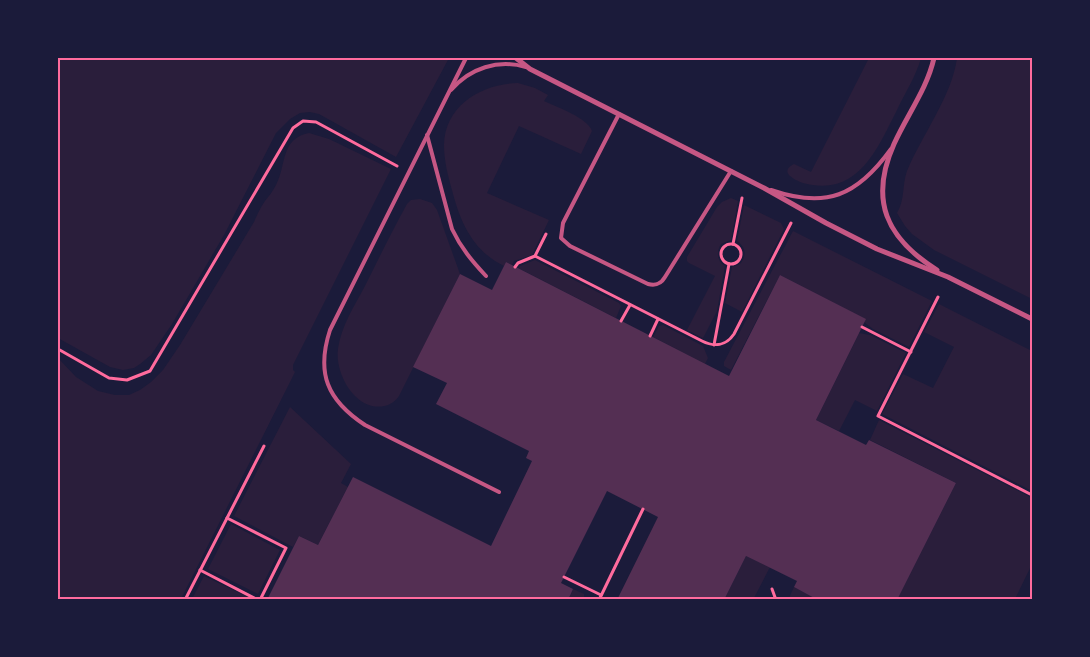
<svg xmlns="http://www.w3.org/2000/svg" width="1090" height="657" font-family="Arial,sans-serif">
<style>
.green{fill:#2a1e3b}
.building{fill:#542f53}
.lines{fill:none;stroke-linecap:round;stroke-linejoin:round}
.path{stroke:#ff6b9d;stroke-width:3}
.service{stroke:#c65784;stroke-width:4}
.minor{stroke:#c65784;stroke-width:5}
.neatline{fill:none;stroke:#ff6b9d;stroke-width:2}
</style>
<rect width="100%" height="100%" fill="#1b1b3a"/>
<!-- green -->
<g class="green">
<path d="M58,58H449L396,157L319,114L310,112L300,113L290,119L276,133L224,235L172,324L151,355L140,364L134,368L123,370L110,367L58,338Z"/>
<path d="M869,58H921C916,76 905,93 897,110C877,149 858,198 803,183C795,180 778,172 794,164L811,172Z"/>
<path d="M957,58H1032V299L934,250L912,234L905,226L897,213C905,200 902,185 907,171C922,135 952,96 957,58Z"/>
<path d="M518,83L535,88L548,95L544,101C557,107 588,118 592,131L581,154L519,126L487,193L549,220L532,255L514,261L512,265L506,262L504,266C473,251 460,222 452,190C448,176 444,161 444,145C445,105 482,84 518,83Z"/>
<path d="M309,133L329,139L391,169L293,365V370L295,372L181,599H58V358L76,377L98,391L115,395H129L140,390L151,382L163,370L180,345L254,222C257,215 260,208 265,201C269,196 273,191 276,185C287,164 280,139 309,133Z"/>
<path d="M731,198L738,201L731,240L721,244C716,252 717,261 725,266L717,311L703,338L687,330L715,276L689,263L687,261V257L717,207L722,202Z"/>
<path d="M420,199L432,203L437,210L460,274L399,396C393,405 383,408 372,406C350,401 335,370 338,349C341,326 355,305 365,286C379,258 392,231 407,204L411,200Z"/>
<path d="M744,205L781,223L784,229L742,312L725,303L732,267L740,264C747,256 746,247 737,241Z"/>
<path d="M793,231L932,301L909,347L873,329L864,322L865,319L780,275L731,370L724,366V362Z"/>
<path d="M535,260L619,303L621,306L616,318L518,268L520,266Z"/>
<path d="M939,304L1032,351V491L882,414L903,374L933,388L954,347L924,332Z"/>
<path d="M663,325L703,346L708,358L705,364L653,337L659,326Z"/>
<path d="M859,333L870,335L906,353L877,411L855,400L839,431L816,420Z"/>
<path d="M290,407L351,464L341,483L348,487L318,545L299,536L293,547L234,516Z"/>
<path d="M879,420L1032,498V564L1015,599H897L956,483L870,440Z"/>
<path d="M231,524L280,550L258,594L208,569Z"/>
<path d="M746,556L770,567L754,598L756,599L724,600Z"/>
<path d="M204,576L252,599H192Z"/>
<path d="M794,587L818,599L788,600Z"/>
<path d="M573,589L584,594V599L568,600Z"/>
</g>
<!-- building -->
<path class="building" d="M506,262L729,376L780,275L866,319L816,420L866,445L869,440L956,483L897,600H818L794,587L797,581L746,556L724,600H617L658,517L607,491L561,583L573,589L568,600H267L299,536L318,545L353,477L491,546L532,461L526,458L529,451L436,404L447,383L413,367L460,274L492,290Z"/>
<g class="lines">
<!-- path -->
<g class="path">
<circle cx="731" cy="254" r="10"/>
<path d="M733,244L742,198"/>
<path d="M535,256L702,341C714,347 726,346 734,334L791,223"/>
<path d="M515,267L518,263L535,256L546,234"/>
<path d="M938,297L878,416L1032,495"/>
<path d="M621,321L630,305"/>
<path d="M862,327L911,352"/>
<path d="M650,336L658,319"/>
<path d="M714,345L729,264"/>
<path d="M58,349L109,378L127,380L150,371L293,128L303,121L316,122L397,166"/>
<path d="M227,518L286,548L260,600"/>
<path d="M200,570L258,600"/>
<path d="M564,577L601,595"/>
<path d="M772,589L776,600"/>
<path d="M185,600L264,446"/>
<path d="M599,600L643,509"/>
</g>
<!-- service -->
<g class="service">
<path d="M466,58L330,330C316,373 327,400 365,425L499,492"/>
<path d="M451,90C470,68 498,59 526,67"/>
<path d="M619,114L563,223L561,238L570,246L648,284C656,286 661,284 665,277L731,171"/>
<path d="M427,135L452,229C461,248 472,261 486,276"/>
<path d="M771,190C826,209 857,196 891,149"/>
<path d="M1032,600V598"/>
</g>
<!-- minor -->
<g class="minor">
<path d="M516,58L530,69L764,188L826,223L877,249L948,277L1032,319"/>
<path d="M934,58C927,89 907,115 894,144C869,200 886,238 937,270"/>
</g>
</g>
<!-- border -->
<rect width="1090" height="657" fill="none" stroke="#1b1b3a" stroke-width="118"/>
<rect x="59" y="59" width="972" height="539" class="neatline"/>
</svg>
